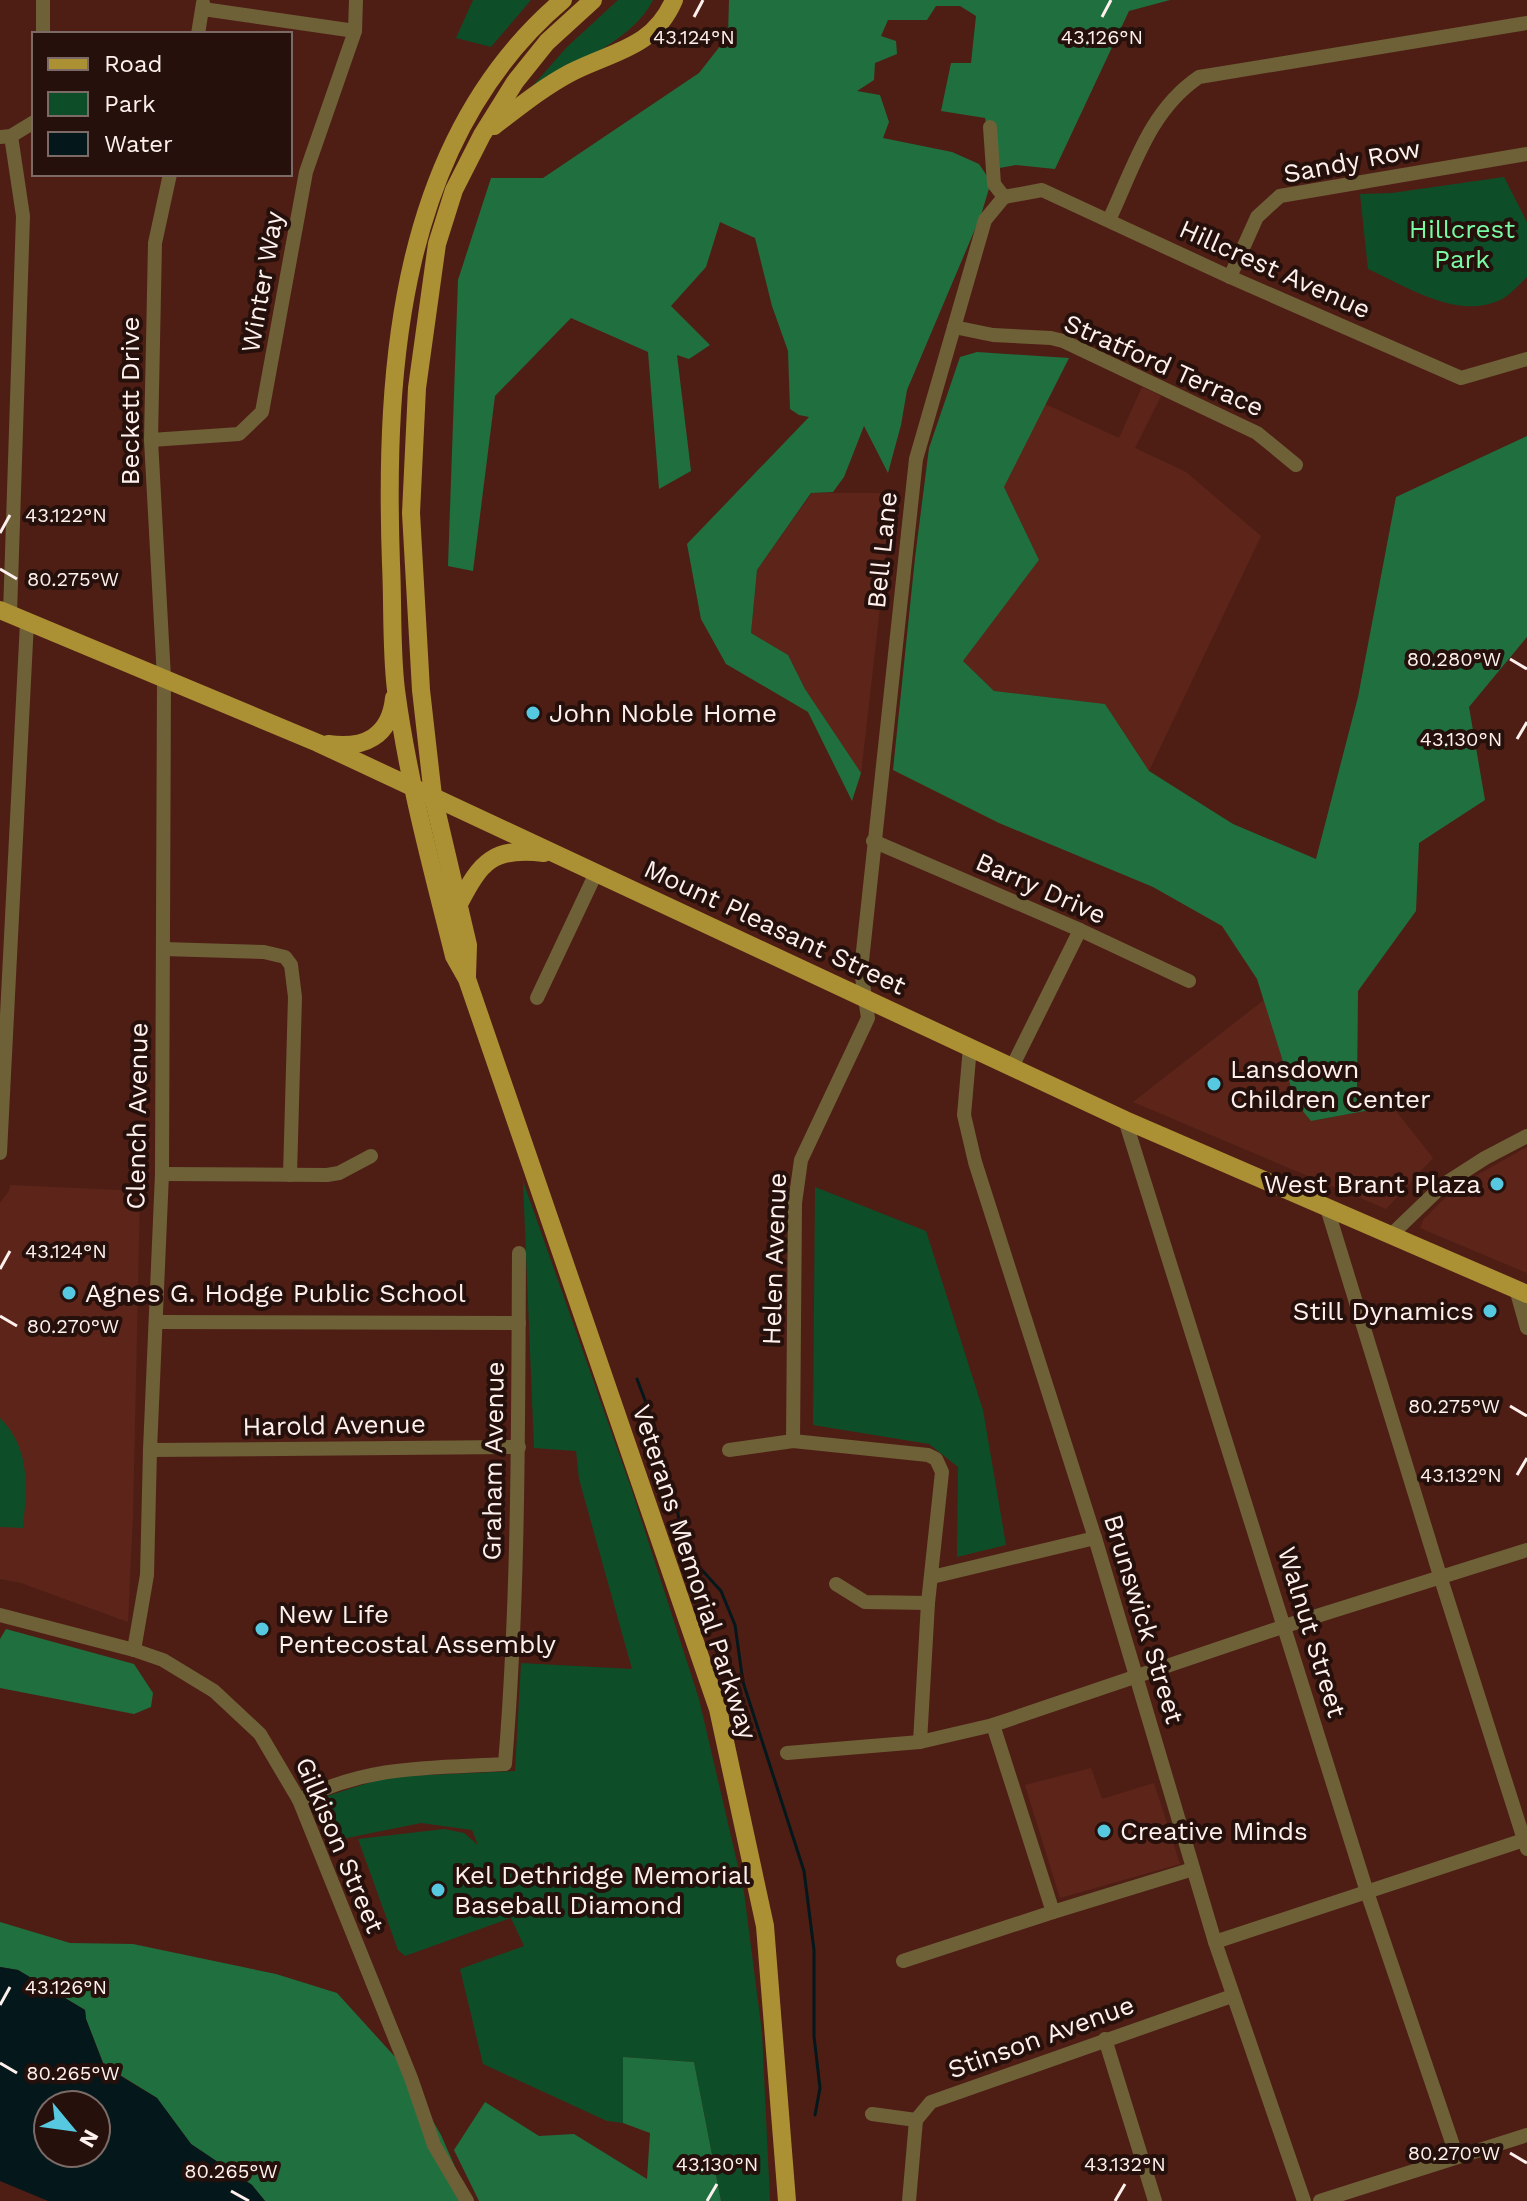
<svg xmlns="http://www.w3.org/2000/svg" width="1527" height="2201" font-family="'Work Sans',sans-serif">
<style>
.built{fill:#5d251a}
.green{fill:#0d4e29}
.forest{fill:#206f3f}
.water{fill:#04171b;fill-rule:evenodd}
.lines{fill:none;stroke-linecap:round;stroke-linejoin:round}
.stream{stroke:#04171b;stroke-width:3}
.minor{stroke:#6e6138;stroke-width:14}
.major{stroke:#ac9134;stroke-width:18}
.ticks{fill:none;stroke:#fdf0ed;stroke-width:3}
.poi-dot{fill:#56c9e0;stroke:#25100c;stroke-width:3}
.labels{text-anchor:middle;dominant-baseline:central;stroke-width:8;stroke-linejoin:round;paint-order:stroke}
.street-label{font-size:26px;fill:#fdf0ed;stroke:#25100c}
.park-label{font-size:26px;fill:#79f9a4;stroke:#25100c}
.poi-label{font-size:26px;fill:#fdf0ed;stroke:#25100c;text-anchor:start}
.ticks-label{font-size:20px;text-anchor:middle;fill:#fdf0ed;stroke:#25100c;stroke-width:8;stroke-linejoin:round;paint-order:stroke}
</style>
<rect width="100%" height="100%" fill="#4e1e15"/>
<!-- built -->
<g class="built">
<path d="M1142,387L1161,396L1135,448L1186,472L1261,536L1149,771L1105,704L994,691L963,661L1039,560L1004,487L1045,404L1119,438Z"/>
<path d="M812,493H893L861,774L805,689L788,655L751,633L757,570Z"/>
<path d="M1264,1000L1296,1103L1311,1121L1392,1106L1433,1158L1386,1209L1133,1102Z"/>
<path d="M1527,1147V1273L1420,1228L1423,1220L1456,1187Z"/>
<path d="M10,1185L140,1191L133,1515L128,1622L21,1583L0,1579V1203L9,1191Z"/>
<path d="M1091,1768L1102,1799L1154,1783L1180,1864L1060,1898L1025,1785Z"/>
</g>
<!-- green -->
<g class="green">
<path d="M473,0H531L491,47L456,38Z"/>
<path d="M618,0H653C634,40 568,67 530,89L567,47Z"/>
<path d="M1504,177L1527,222V277C1519,285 1508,297 1498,301C1455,319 1406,286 1368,269L1360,194L1392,193Z"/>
<path d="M523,1181L631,1488L699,1699L744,1892L762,2033L770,2201H721L694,2062L623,2057V2123L607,2121L483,2064L460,1969L524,1946L511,1918L405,1956L398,1950L358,1839L444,1829L464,1833L478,1845L472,1830L421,1823L342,1839L324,1797L387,1777L515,1771L521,1663L632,1669L579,1479L576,1451L534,1448Z"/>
<path d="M815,1187L926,1231L983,1410L1006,1545L957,1557L958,1467L929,1444L813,1425Z"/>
<path d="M0,1418C31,1449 27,1487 23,1528L0,1527Z"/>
</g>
<!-- forest -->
<g class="forest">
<path d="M729,0H1170L1129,11L1055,169L1016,165L994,169L985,118L941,111L951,63H971L976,16L960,6H936L927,20H888L881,36L896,41L897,54L875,63L874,80L857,91L880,95L889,122L883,138L952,152L979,164L991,182L981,215L907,390L901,425L888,473L864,426L844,477L833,492L811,493L757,570L751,633L788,655L805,689L861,773L852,801L808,712L726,664L701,619L687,544L809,417L799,415L790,409L788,351L772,306L755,238L720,222L706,267L671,306L710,345L689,359L677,355L691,471L659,489L648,352L571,318L495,396L473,571L448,566L458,280L491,178H543L699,73L728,36Z"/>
<path d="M977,352L1069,358L1004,487L1039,560L963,661L994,691L1105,704L1149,771L1233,824L1316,859L1358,697L1396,497L1527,436V637L1469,707L1485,800L1419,843L1416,911L1358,991L1357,1094L1402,1092L1392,1106L1311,1121L1296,1103L1257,979L1222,926L1153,887L999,823L893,770L915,558L929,448L960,357Z"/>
<path d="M6,1629L134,1664L153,1693L151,1707L134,1714L0,1688V1639Z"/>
<path d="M0,1922L70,1943L133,1944L276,1974L337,1993L397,2059L441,2135L470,2201H265L252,2185L191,2144L157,2098L104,2065L86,2019L85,2010L18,1970L0,1967Z"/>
<path d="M623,2057L694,2062L721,2201H479L454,2150L485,2102L539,2136L574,2134L647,2179L650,2133L623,2123Z"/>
</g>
<!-- water -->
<path class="water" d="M0,1967L18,1970L85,2010L86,2019L104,2066L157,2098L191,2144L252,2185L265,2201H48L0,2181ZM48,2105H96V2153H48Z"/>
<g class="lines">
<!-- stream -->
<path class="stream" d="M637,1379L654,1424L661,1458L677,1507L682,1541L689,1556L721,1591L735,1625L743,1682L804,1871L814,1950V2036L820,2088L815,2115"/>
<!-- minor -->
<g class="minor">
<path d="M203,9L355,31"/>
<path d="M43,34V0"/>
<path d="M198,34L203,3"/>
<path d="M990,127L994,184L1004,197"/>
<path d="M0,137L11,136L34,122"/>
<path d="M1004,197L1042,190L1230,277L1461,378L1527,359"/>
<path d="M1109,220C1134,167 1149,111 1199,77L1527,23"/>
<path d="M1230,277L1257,217L1280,196L1527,154"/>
<path d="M954,327L993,335L1051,338L1063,341L1257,433L1296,465"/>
<path d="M151,440L239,434L262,412L306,172L355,31L356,0"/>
<path d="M10,614L23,216L11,136"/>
<path d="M873,841L1080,930L1189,981"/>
<path d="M163,949L264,952L285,957L291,965L295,997L290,1175"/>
<path d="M537,998L596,873"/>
<path d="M970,1047L964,1115L975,1162L1095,1538L1215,1942L1304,2201"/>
<path d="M1012,1067L1080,930"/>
<path d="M1125,1120L1367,1892L1457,2157"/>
<path d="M0,1153L27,622"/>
<path d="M162,1174L327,1175L339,1173L371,1156"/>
<path d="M1327,1208L1441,1579L1527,1849"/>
<path d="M1391,1235L1443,1185L1485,1158L1527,1136"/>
<path d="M1516,1289L1527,1328"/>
<path d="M156,1322L519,1323"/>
<path d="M793,1441L795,1203L801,1160L868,1018L861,970L916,459L985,220L1004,197"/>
<path d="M150,1450L519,1447"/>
<path d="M729,1450L793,1441L928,1455L936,1459L942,1472L928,1603L920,1742"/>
<path d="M932,1577L1095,1538"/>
<path d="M836,1584L865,1602L928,1603"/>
<path d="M0,1615L134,1650L163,1660L214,1691L260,1734L299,1800L411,2078L434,2145L467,2201"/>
<path d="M134,1650L147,1575L150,1450L162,1174L164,678L151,440L155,243L170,174"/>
<path d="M993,1725L1053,1912"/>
<path d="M787,1753L920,1742L993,1725L1285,1626L1527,1550"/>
<path d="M299,1800C369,1765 429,1768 505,1764C519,1594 518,1424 519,1253"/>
<path d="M1215,1942L1527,1839"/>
<path d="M903,1961L1053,1912L1193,1869"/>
<path d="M1105,2039L1155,2201"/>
<path d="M872,2114L916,2120L931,2102L1232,1996"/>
<path d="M909,2201L916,2120"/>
<path d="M1320,2201L1527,2135"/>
</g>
<!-- major -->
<g class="major">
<path d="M563,0C400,138 384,365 391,564C393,605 391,649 396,690C408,781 432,868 454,956L467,979L718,1709L765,1926L787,2201"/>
<path d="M494,126C519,107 542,88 570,73C612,51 653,49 674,0"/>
<path d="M0,610L318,743L1125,1120L1527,1294"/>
<path d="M328,744C364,749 390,737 394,698"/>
<path d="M459,904C481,861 493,847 544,853"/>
<path d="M467,976L468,945L433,796L421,690L411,513L417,388L437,244L454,190L482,135L515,82L547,42L593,0"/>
</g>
</g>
<!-- ticks -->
<path class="ticks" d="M694,17L703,0M1102,17L1111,0M0,533L10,515M0,569L17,579M1510,659L1527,669M1517,739L1527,722M0,1269L10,1251M0,1316L17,1326M1510,1406L1527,1416M1517,1475L1527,1458M0,2005L10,1987M0,2063L17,2073M1510,2153L1527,2163M231,2191L249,2201M707,2201L717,2184M1115,2201L1125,2184"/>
<!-- markers -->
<g class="poi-dot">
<circle cx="533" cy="713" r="8"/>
<circle cx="1214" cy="1084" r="8"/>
<circle cx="1497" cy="1184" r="8"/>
<circle cx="69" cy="1293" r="8"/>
<circle cx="1490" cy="1311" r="8"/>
<circle cx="262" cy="1629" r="8"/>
<circle cx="1104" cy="1831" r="8"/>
<circle cx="438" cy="1890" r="8"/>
</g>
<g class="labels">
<!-- street labels -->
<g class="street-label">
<text transform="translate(1352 161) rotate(-11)">Sandy Row</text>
<text transform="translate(1275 269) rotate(24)">Hillcrest Avenue</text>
<text transform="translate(262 282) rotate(-80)">Winter Way</text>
<text transform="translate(1164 365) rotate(24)">Stratford Terrace</text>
<text transform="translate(130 401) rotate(-90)">Beckett Drive</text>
<text transform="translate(882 550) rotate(-84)">Bell Lane</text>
<text transform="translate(1041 888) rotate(24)">Barry Drive</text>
<text transform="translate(775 927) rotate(25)">Mount Pleasant Street</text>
<text transform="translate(137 1116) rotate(-89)">Clench Avenue</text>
<text transform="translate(774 1259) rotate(-88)">Helen Avenue</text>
<text transform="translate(334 1425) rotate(-1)">Harold Avenue</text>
<text transform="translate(493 1461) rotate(-89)">Graham Avenue</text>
<text transform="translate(695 1572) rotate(72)">Veterans Memorial Parkway</text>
<text transform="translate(1144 1619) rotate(73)">Brunswick Street</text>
<text transform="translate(1312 1632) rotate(73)">Walnut Street</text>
<text transform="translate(340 1845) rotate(67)">Gilkison Street</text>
<text transform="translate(1041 2037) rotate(-20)">Stinson Avenue</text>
</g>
<!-- park labels -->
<g class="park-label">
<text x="1462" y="229">Hillcrest<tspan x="1462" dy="30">Park</tspan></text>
</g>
<!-- poi labels -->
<g class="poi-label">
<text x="549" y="713">John Noble Home</text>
<text x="1230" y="1069">Lansdown<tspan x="1230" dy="30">Children Center</tspan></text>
<text x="1481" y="1184" text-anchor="end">West Brant Plaza</text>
<text x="85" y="1293">Agnes G. Hodge Public School</text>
<text x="1474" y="1311" text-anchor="end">Still Dynamics</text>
<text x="278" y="1614">New Life<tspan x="278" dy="30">Pentecostal Assembly</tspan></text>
<text x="1120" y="1831">Creative Minds</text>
<text x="454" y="1875">Kel Dethridge Memorial<tspan x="454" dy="30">Baseball Diamond</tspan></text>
</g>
</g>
<g class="ticks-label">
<text x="694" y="44">43.124°N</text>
<text x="1102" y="44">43.126°N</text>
<text x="66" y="522">43.122°N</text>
<text x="73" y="586">80.275°W</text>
<text x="1454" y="666">80.280°W</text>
<text x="1461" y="746">43.130°N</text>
<text x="66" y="1258">43.124°N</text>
<text x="73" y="1333">80.270°W</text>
<text x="1454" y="1413">80.275°W</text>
<text x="1461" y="1482">43.132°N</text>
<text x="66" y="1994">43.126°N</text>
<text x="73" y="2080">80.265°W</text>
<text x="1454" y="2160">80.270°W</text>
<text x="717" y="2171">43.130°N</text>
<text x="1125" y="2171">43.132°N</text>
<text x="231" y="2178">80.265°W</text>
</g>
<!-- legend -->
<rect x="32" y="32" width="260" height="144" fill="#25100c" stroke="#7b6a66" stroke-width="2"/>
<rect x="48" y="58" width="40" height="12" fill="#ac9134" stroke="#7b6a66" stroke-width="2"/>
<text x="104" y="72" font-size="24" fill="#fdf0ed">Road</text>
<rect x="48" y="92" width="40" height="24" fill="#0d4e29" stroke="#7b6a66" stroke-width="2"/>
<text x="104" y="112" font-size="24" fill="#fdf0ed">Park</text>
<rect x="48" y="132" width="40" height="24" fill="#04171b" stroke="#7b6a66" stroke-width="2"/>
<text x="104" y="152" font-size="24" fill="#fdf0ed">Water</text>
<!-- north arrow -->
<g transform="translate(72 2129) rotate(119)"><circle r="38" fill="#25100c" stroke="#7b6a66" stroke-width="2"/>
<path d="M0-6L14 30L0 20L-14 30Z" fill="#56c9e0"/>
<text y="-12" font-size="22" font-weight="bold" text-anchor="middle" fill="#fdf0ed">N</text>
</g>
</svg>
